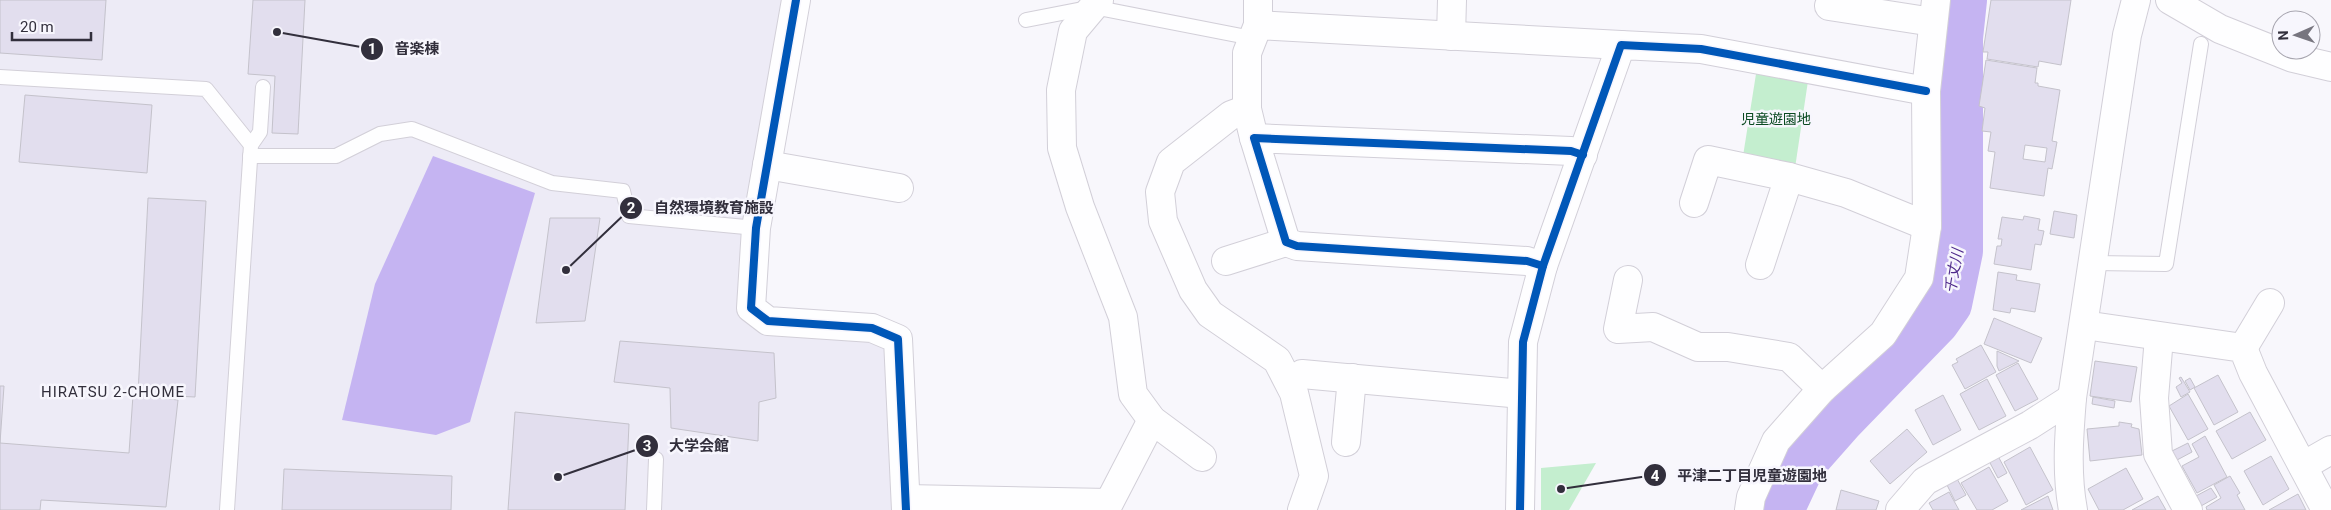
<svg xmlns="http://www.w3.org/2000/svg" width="2331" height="510" font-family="Roboto,'Noto Sans JP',sans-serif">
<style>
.built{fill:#edebf6}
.green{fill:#c4eecf}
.water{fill:#c5b4f2}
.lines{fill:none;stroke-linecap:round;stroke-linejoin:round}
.river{stroke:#c5b4f2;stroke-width:48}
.building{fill:#e2deee;stroke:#c4c2cb;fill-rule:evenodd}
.service-casing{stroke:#d2cfd8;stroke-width:16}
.minor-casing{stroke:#d2cfd8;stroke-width:30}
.service{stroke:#fefeff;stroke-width:14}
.minor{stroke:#fefeff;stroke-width:28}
.cycleway-casing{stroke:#f7f6fd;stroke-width:11}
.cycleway{stroke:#0057b8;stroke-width:8}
.labels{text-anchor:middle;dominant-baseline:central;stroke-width:5;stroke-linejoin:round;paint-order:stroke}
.park-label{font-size:14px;fill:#0a4a21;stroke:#f7f6fd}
.water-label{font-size:15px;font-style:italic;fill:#4d288a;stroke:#f7f6fd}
.neighbourhood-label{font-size:15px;letter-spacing:1px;fill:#322f3c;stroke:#f7f6fd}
.leader{fill:none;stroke:#322f3c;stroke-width:2}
.callout-dot{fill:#322f3c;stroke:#f7f6fd;stroke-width:2}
.mark-label{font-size:15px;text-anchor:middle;font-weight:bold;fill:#fff}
.callout-label{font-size:15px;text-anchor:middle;font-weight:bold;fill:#322f3c;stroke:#f7f6fd;stroke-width:5;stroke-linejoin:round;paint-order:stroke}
</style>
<rect width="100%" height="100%" fill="#f8f7fc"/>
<!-- built -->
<path class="built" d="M0,0H784L742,312L869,337L888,347L896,510H0Z"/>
<!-- green -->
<g class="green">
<path d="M1756,74L1808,81L1795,168L1743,156Z"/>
<path d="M1596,463L1569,510H1541V468Z"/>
</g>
<!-- water -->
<path class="water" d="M433,156L535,193L470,422L436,435L342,420L375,284Z"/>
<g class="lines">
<!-- river -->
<path class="river" d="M1780,510L1802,463L1840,420L1936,321L1948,304L1959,251V38L1963,0"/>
</g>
<!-- building -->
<g class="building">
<path d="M0,0H106L102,60L0,53Z"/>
<path d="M253,0H305L298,134L272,133L275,76L248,74Z"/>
<path d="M1991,0H2071L2061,65L2039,61L2038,67L1987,59L1988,52H1983Z"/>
<path d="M1986,60L2037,68L2035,83H2038V86L2060,90L2052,141L2057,142L2052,169L2048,168L2044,196L1990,188L1995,152L1988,151L1991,132L1982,131L1985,108L1979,106ZM2025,145L2047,148L2045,162L2023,159Z"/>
<path d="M25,95L152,105L147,173L19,162Z"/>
<path d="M148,198L206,201L195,397L138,394Z"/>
<path d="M2054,211L2077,215L2074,238L2050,234Z"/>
<path d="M2024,216L2040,219L2038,230L2044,231L2041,245L2035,244L2031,270L1994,264L1997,246H2001L2002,239H1998L2002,217L2023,220Z"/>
<path d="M550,218H600L585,321L536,323Z"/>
<path d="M1998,272L2017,275L2016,280L2040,284L2035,312L2011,308L2010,313L1993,310Z"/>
<path d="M1994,318L2042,338L2031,363L1984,344Z"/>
<path d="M620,341L774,353L776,398L759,402L758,441L671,428L670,388L614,382Z"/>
<path d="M1981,345L1996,372L1965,389L1952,365L1958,362L1956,359Z"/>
<path d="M1997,351L2019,361L1999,371L1997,366Z"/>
<path d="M2095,361L2137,367L2131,402L2090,396Z"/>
<path d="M2018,363L2038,399L2015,411L1996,375Z"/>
<path d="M2218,375L2238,412L2214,425L2194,388Z"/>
<path d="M2181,377L2190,392L2181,397L2176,387L2182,383L2179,378Z"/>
<path d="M2190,378L2195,387L2190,390L2185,381Z"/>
<path d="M1987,379L2006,416L1979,430L1960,394Z"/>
<path d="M0,386H4L0,443L129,453L133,395L178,400L166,507L41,500L40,510H0Z"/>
<path d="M2188,394L2208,429L2188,440L2169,406Z"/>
<path d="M1943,395L1961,430L1933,445L1915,410Z"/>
<path d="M2093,397L2115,401L2114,408L2092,404Z"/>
<path d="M515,412L629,424L625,510H508Z"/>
<path d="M2250,412L2266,440L2232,459L2216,431Z"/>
<path d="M2119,422L2132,424L2131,427L2139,429L2142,455L2090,461L2087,429L2119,426Z"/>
<path d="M1907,429L1927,452L1890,484L1870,461Z"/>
<path d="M2205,436L2227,477L2197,493L2182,466L2199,457L2192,444Z"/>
<path d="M2188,443L2192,452L2177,460L2172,451Z"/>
<path d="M2030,447L2053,490L2026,505L2004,462Z"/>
<path d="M1998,456L2007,473L1998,478L1989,461Z"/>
<path d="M2271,456L2289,489L2263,505L2244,471Z"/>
<path d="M1989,467L2008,501L1992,510H1977L1961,483Z"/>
<path d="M2126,468L2143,499L2123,510H2099L2088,489Z"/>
<path d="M284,469L452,476L451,510H282Z"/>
<path d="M2230,476L2240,493L2237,495L2245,510H2207L2206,507L2221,498L2214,485Z"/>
<path d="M1956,477L1966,495L1955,501L1946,483Z"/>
<path d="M2211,488L2217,497L2201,506L2196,496Z"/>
<path d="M1841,490L1879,501L1876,510H1836Z"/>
<path d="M1949,492L1959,510H1933L1929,503Z"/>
<path d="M2298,494L2306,510H2269Z"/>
<path d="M2048,496L2053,510H2021Z"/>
<path d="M2158,496L2166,510H2132Z"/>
</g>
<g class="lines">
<!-- service casing -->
<g class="service-casing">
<g id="service">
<path d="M1026,20L1093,7L1252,38"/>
<path d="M0,77L206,89L251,145"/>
<path d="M250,156H336L380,134L412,129L552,183L623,191L629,216L756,228"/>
<path d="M2094,263L2166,264L2201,44"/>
<path d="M227,510L251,145L260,132L263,87"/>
<path d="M654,510L656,459"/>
</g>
</g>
<!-- minor casing -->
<g class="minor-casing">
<g id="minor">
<path d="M796,0L756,228L751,308L768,321L872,328L898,339L906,510"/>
<path d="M1099,0L1073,31L1061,90L1062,148L1080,207L1123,317L1133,394L1152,420L1202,457"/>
<path d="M2170,0L2220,29L2293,58L2331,67"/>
<path d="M1829,6L1933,22"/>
<path d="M1258,25V0"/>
<path d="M1451,36L1452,0"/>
<path d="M1247,109V53L1258,25L1621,45"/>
<path d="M1254,138L1247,109L1231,115L1171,162L1160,192L1163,221L1193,290L1210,314L1277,360L1294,393L1314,476L1302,510"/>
<path d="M767,165L899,188"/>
<path d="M1694,203L1708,160L1789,177L1846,193L1927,226"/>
<path d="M1226,261L1286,242"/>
<path d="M1760,265L1789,177"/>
<path d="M1543,266L1527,261L1297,246L1286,242L1254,138L1571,151L1583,155"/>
<path d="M1628,280L1618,329L1653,327L1698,347H1728L1789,357L1822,389"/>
<path d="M2084,325L2243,348L2253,373L2326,510"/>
<path d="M2159,337L2154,398L2158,454L2188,510"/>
<path d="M2243,348L2270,303"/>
<path d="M1302,374L1522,394"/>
<path d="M1346,442L1352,378"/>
<path d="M2303,466L2331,450"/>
<path d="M906,499L1109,503L1152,420"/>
<path d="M1520,510L1523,342L1543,266L1621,45L1701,49L1926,91"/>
<path d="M1749,510L1751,497L1776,441L1822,389L1883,334L1919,278L1927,226L1926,91L1936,0"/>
<path d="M1900,510L1925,481L2030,425L2072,398"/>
<path d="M2073,510C2066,473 2069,435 2072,398L2127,35L2136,0"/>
</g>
</g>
<!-- service -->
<use href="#service" class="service"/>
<!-- minor -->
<use href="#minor" class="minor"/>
<!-- cycleway casing -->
<g class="cycleway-casing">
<g id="cycleway">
<path d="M796,0L756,228L751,308L768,321L872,328L898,339L906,510"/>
<path d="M1543,266L1527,261L1297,246L1286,242L1254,138L1571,151L1583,155"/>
<path d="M1520,510L1523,342L1543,266L1621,45L1701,49L1926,91"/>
</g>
</g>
<!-- cycleway -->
<use href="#cycleway" class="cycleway"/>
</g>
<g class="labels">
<!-- park labels -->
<g class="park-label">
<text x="1776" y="119">児童遊園地</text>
</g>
<!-- water labels -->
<g class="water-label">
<text transform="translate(1954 271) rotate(-80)">千丈川</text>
</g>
<!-- neighbourhood labels -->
<g class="neighbourhood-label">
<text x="113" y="392">HIRATSU 2-CHOME</text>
</g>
</g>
<!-- callouts -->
<path class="leader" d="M277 32L372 49M566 270L631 208M558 477L647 446M1561 489L1655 475"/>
<g class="callout-dot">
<circle cx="277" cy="32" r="5"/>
<circle cx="566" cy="270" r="5"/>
<circle cx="558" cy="477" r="5"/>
<circle cx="1561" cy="489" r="5"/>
<circle cx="372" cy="49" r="12"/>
<circle cx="631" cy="208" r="12"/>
<circle cx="647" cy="446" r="12"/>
<circle cx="1655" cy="475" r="12"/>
</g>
<g class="mark-label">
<text x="372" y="54">1</text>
<text x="631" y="213">2</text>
<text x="647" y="451">3</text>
<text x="1655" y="481">4</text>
</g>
<g class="callout-label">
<text x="417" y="54">音楽棟</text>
<text x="714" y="213">自然環境教育施設</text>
<text x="699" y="451">大学会館</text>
<text x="1752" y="481">平津二丁目児童遊園地</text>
</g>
<!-- north arrow -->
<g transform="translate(2296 35) rotate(268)"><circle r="24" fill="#f7f6fd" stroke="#a8a6b0"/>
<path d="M0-4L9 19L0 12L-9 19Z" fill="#77757f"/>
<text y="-8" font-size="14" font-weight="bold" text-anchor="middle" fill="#322f3c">N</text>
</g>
<!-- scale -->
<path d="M12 32v8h79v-8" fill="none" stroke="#322f3c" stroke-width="2.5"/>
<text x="20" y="32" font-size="15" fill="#322f3c" stroke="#f7f6fd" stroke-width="4" paint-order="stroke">20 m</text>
</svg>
